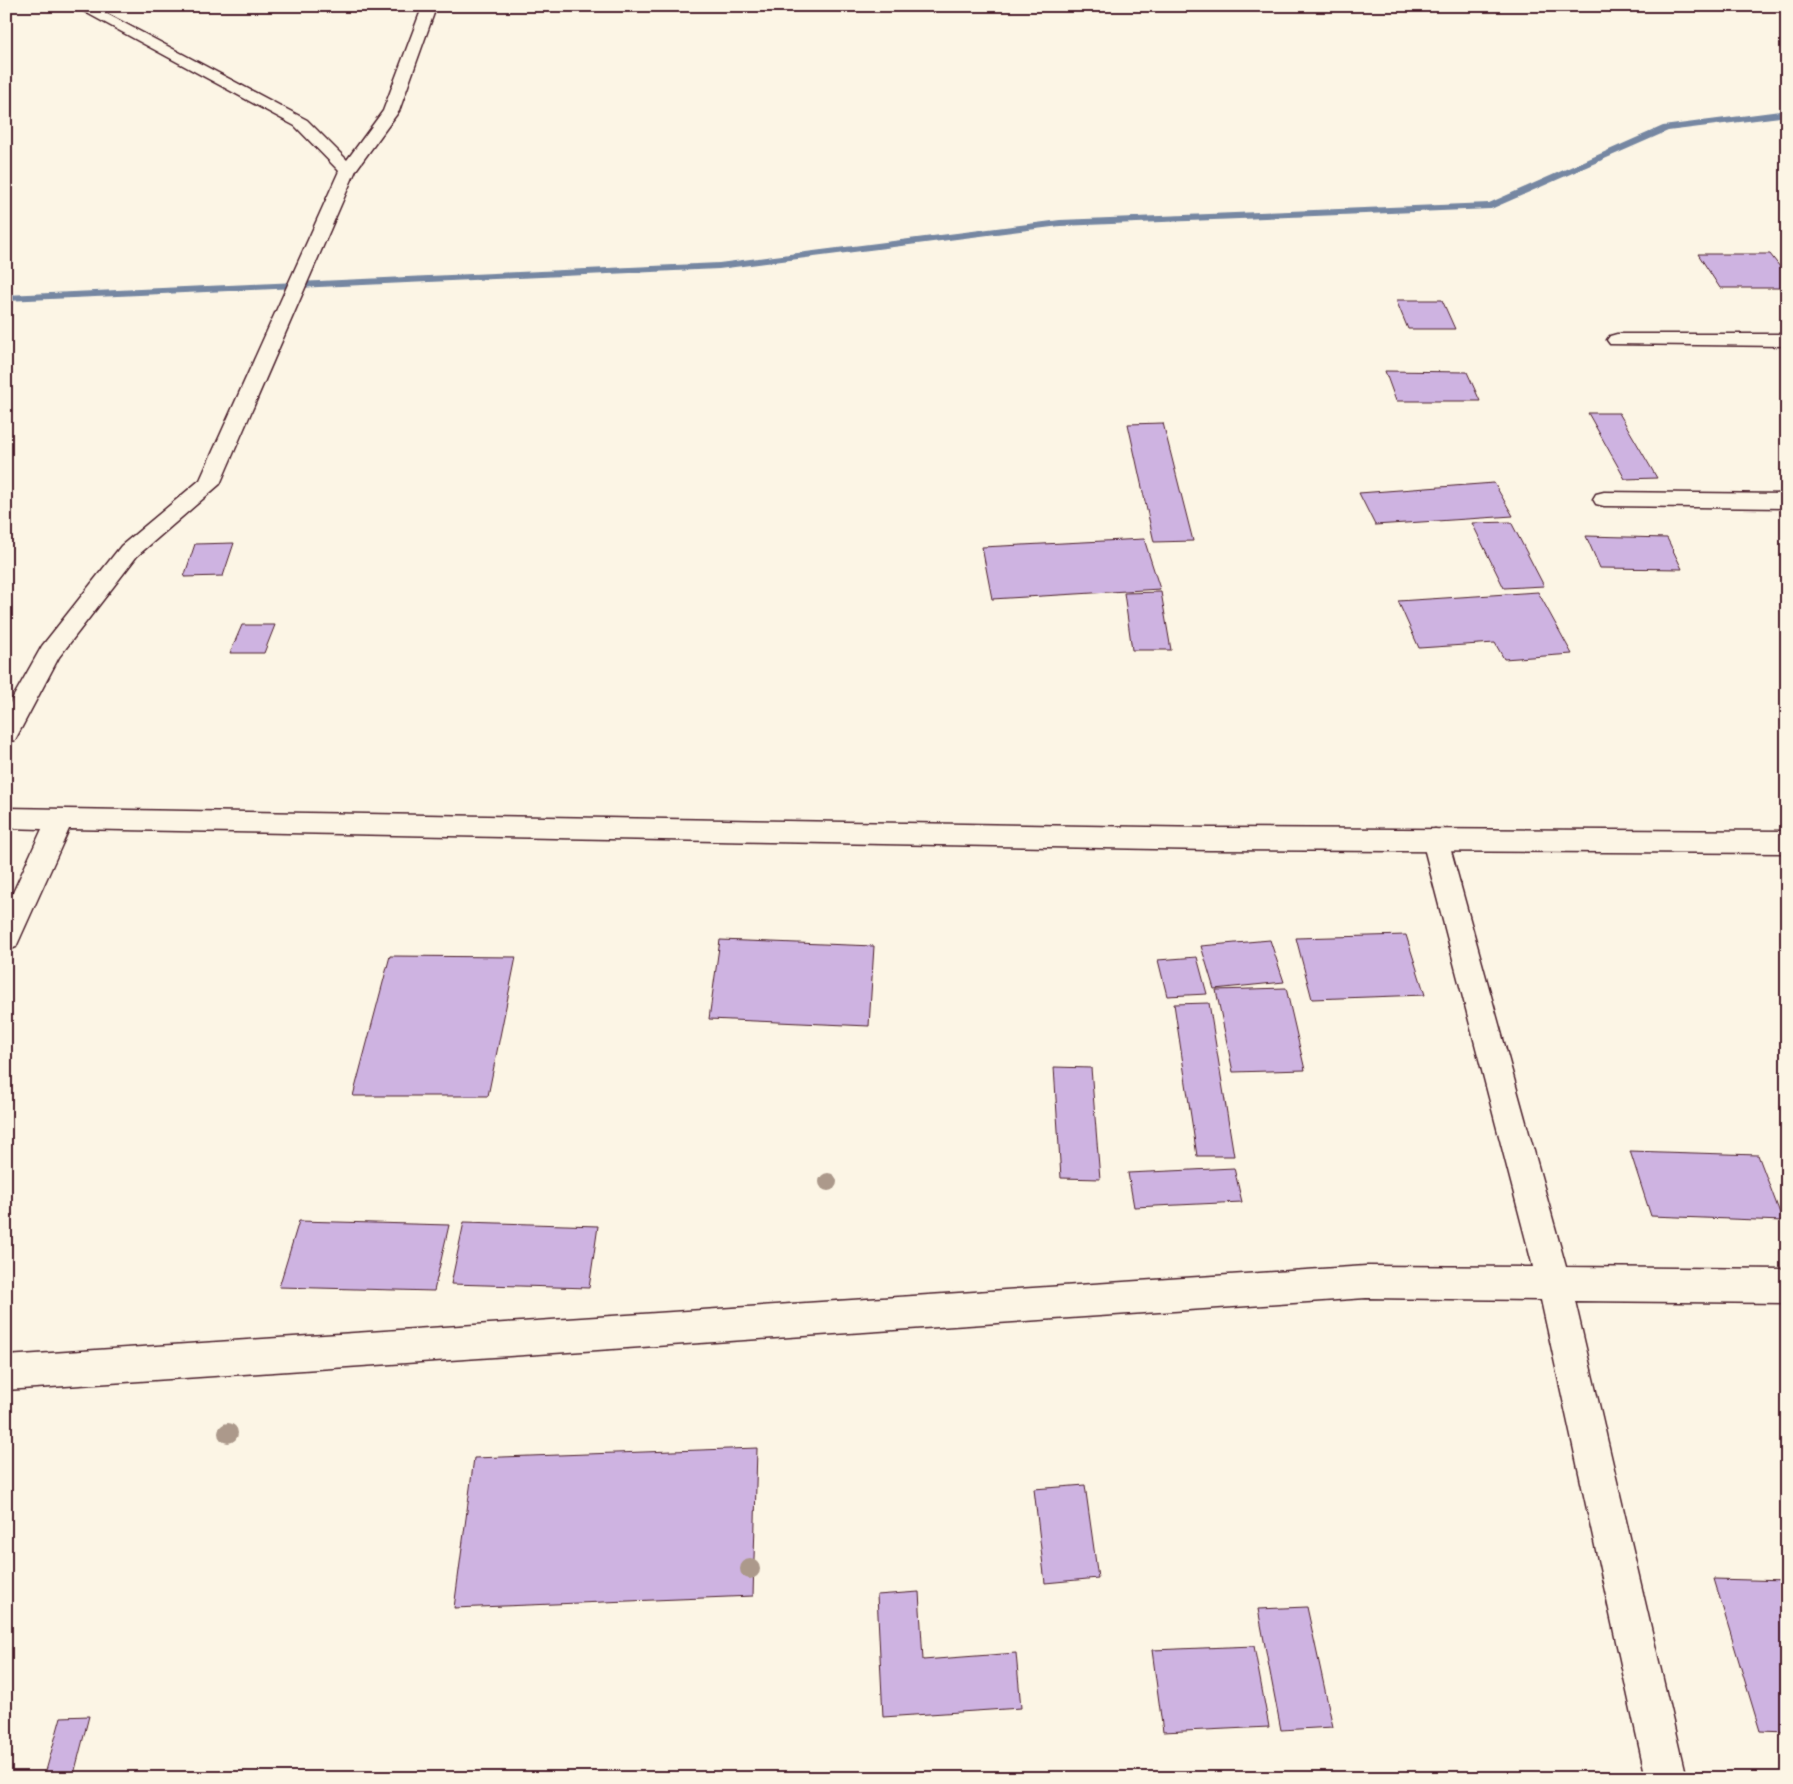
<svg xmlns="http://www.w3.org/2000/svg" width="1793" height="1784" font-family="'Playpen Sans',sans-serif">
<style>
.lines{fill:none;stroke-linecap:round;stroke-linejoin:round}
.stream{fill:#7687a2;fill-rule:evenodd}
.building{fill:#ceb3e1;stroke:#4a1f2b}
.street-casing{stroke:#4a1f2b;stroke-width:3}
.secondary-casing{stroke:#4a1f2b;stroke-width:3}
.street{fill:#fcf5e5;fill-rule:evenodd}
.secondary{fill:#fcf5e5;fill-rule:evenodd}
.tree{fill:#ac998b}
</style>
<rect width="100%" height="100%" fill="#fcf5e5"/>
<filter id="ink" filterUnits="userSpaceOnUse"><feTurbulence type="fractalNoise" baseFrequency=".02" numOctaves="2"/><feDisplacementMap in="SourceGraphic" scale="10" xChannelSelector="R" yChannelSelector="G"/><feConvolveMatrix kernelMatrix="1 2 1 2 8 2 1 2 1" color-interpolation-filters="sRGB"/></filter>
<g filter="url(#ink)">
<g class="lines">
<!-- stream -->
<path class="stream" d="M1787,110V116L1668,131L1491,209L1060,226L719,269L6,301V295L719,263L1060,220L1489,203L1663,126Z"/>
</g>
<!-- building -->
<g class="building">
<path d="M1698,254H1770L1787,276V288H1720Z"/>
<path d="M1396,300H1442L1455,329H1408Z"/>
<path d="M1385,371L1467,372L1480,401H1396Z"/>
<path d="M1588,413H1619L1657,478L1625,479Z"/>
<path d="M1163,423L1193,541L1154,542L1128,424Z"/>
<path d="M1494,483L1513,516L1375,525L1359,493Z"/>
<path d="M1511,522L1544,586L1504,588L1472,523Z"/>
<path d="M1586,536L1667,538L1682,569L1600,568Z"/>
<path d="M1144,539L1160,589L992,599L982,547Z"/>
<path d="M234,543L223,576L184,577L195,544Z"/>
<path d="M1161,592L1171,650H1132L1124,593Z"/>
<path d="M1538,592L1572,654L1504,659L1495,643L1419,648L1398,601Z"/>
<path d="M242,625H275L264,653H230Z"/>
<path d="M1406,935L1425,995L1312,999L1296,938Z"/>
<path d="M720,940L874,946L869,1026L709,1019Z"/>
<path d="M1270,940L1284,982L1214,989L1201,946Z"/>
<path d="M390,956L516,957L488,1096H353Z"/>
<path d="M1197,957L1207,994L1167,996L1158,960Z"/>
<path d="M1286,988L1305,1070L1233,1072L1216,990Z"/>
<path d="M1209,1003L1234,1156H1197L1174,1004Z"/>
<path d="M1054,1067L1091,1068L1100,1179L1061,1178Z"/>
<path d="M1630,1151L1758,1155L1783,1221L1651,1216Z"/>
<path d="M1234,1168L1242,1202L1134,1207L1128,1173Z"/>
<path d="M299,1221L449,1225L434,1291L279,1287Z"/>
<path d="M464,1222L598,1226L589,1288L451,1284Z"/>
<path d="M757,1448L753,1596L454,1608L474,1458Z"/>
<path d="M1085,1485L1098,1578L1045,1583L1034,1489Z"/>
<path d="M1714,1579L1787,1581V1732L1760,1731Z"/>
<path d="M919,1592L923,1660L1016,1653L1021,1708L883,1717L877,1595Z"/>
<path d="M1307,1607L1333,1727L1281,1730L1258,1609Z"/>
<path d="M1254,1646L1269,1727L1163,1732L1152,1650Z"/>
<path d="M89,1716L73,1778H44L61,1717Z"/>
</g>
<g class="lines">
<!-- street casing -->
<g class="street-casing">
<g id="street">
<path d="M74,6H92L307,120L347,160L383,111L420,13L418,6H432L434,13L399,111L356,170L220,484L137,556L59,657L15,740L6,742V710L42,646L121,546L200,480L339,171L295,126Z"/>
<path d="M1617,334H1787V346L1610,344L1607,340L1610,336Z"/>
<path d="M1604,492L1787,494V508L1604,506L1596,504L1593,499L1596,494Z"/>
<path d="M1435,829L1444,832L1448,840L1566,1267L1787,1269V1303L1575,1301L1686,1778H1646L1541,1300L1366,1298L6,1390V1356L1366,1266L1533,1267L1422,840L1426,832Z"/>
</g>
</g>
<!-- secondary casing -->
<g class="secondary-casing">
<path id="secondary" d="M6,808L1209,828L1787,831V853L1209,850L69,829L16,947L6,951V908L42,829L6,828Z"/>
</g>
<!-- street -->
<use href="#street" class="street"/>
<!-- secondary -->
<use href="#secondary" class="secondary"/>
</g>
<!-- trees -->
<g class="tree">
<circle cx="828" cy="1182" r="9"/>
<circle cx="228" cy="1433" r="10"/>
<circle cx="750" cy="1569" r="10"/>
</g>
</g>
<!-- margin -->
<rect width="1793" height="1784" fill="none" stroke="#fcf5e5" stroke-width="25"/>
<rect x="12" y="12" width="1768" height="1759" fill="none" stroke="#4a1f2b" stroke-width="2" filter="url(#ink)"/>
</svg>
